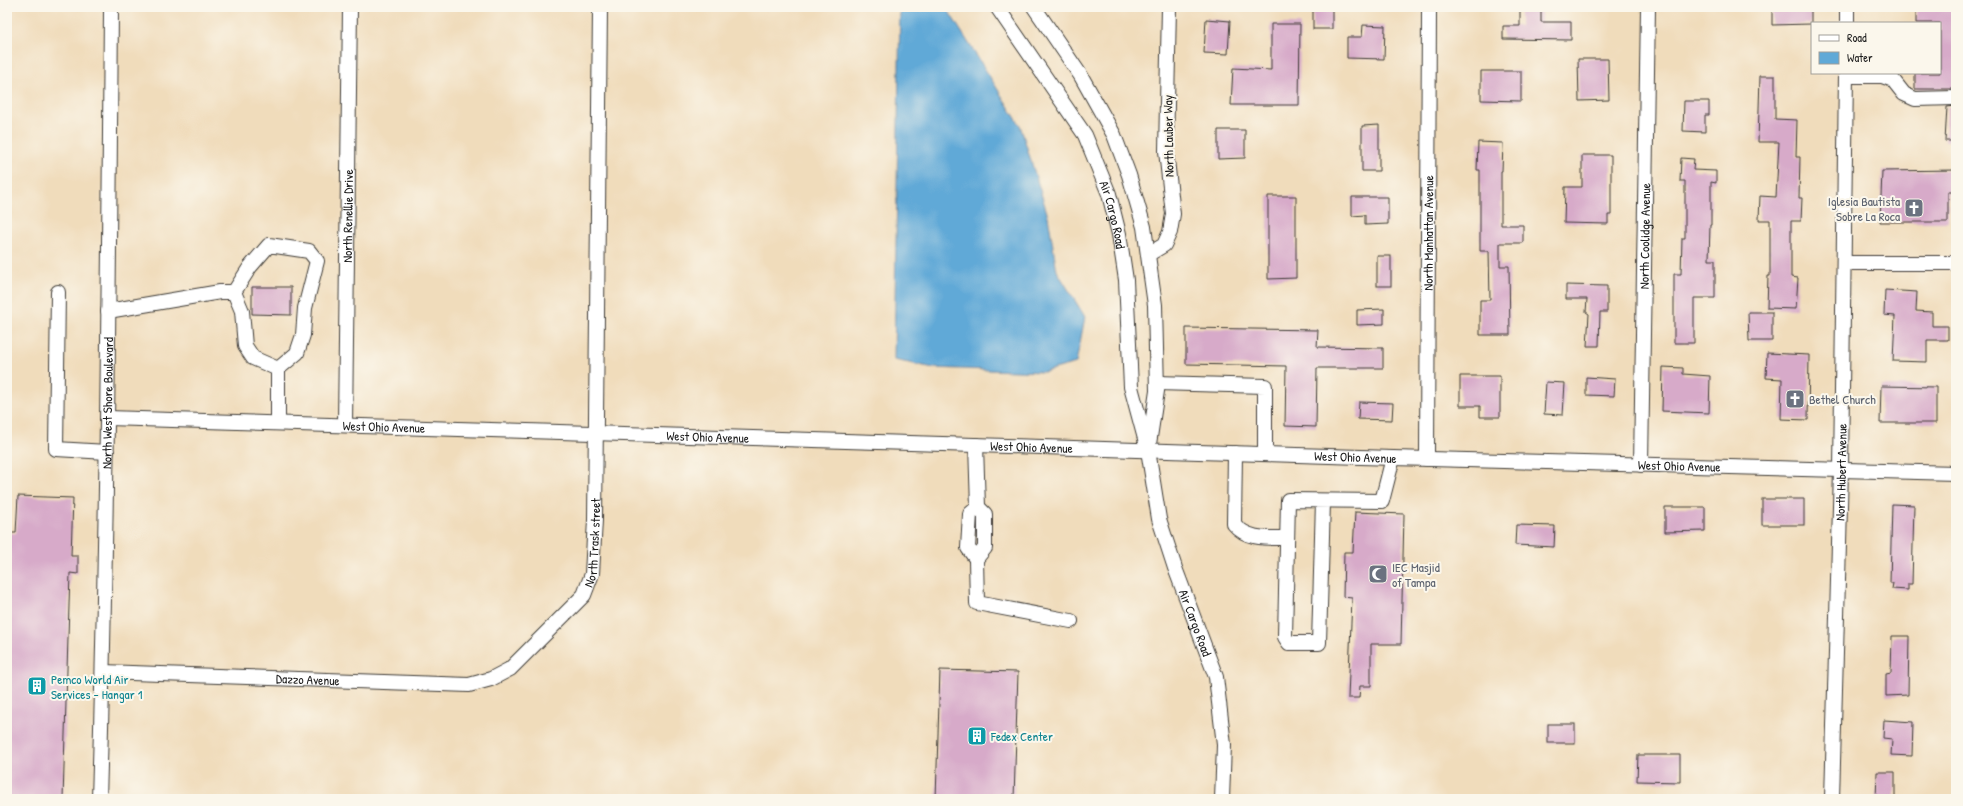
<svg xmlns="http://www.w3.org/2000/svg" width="1963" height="806" font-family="'Patrick Hand',sans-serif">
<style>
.water{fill:#60a9d7;stroke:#3e627a}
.building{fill:#d7aac9}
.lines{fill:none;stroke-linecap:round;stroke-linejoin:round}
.minor-casing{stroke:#3c3934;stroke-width:16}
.minor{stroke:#fff;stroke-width:14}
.labels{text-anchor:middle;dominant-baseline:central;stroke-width:4;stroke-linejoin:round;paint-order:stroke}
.street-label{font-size:13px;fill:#1c1c1c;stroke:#fbf7ec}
.worship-label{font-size:13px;fill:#5b616d;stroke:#fbf7ec;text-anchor:start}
.culture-label{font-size:13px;fill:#0d838f;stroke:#fbf7ec;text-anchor:start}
</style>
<rect width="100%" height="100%" fill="#fbf7ec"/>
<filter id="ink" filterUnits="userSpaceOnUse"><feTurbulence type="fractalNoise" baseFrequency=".025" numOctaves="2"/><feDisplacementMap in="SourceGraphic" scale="8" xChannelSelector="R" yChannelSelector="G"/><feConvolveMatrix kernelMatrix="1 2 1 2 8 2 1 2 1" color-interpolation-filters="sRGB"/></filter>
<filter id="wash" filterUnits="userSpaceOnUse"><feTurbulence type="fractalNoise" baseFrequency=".012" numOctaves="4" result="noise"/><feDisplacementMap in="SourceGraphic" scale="16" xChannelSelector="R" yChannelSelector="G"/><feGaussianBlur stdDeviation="0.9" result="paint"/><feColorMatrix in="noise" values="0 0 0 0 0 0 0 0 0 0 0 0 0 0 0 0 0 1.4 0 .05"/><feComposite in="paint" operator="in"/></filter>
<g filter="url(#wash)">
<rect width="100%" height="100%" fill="#f0dcbb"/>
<!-- water -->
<path class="water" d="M900,7H946L1020,125L1048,216L1057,271L1085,317L1076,363L1044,372L934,368L894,360Z"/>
<g id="blocks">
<!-- building -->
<g class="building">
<path d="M1520,7H1541V22H1571V40L1503,39V26H1520Z"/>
<path d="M1772,7H1811V24L1772,25Z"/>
<path d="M1916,7H1956V89H1915V73H1940V23H1916Z"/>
<rect x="1313" y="8" width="19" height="21"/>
<path d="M1206,19L1230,21L1228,54L1204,53Z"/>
<path d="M1271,24H1300L1299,105H1231L1233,68L1271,70Z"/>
<path d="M1363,25L1385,26L1384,59L1347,58V37H1362Z"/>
<path d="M1578,59H1608L1609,100L1579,101Z"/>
<path d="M1481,71H1521V101L1481,100Z"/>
<path d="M1760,76H1775V119L1797,120L1796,157H1800L1799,198H1802L1801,221H1791V277L1798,278L1796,309L1767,308L1768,276H1770V220H1759L1760,196L1776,197L1779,142H1758Z"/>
<path d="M1684,101H1709V115H1705V132L1683,131Z"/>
<path d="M1956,106V141H1945L1947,107Z"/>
<path d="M1379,125V171H1362V126Z"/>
<path d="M1218,130H1245V158L1218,159Z"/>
<path d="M1478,142L1503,143L1502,171H1501V225H1523V243H1500V266H1509L1510,335H1480V300H1490L1489,251H1480V170H1477Z"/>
<path d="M1582,155H1611V215H1608V224L1564,223L1565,187H1582Z"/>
<path d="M1681,158L1694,159L1693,170L1716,171V183L1711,182V225H1710L1709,260H1715V298H1694V343H1674V274H1681L1682,238H1685V181H1680Z"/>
<path d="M1956,170V192H1948V222H1880L1882,171Z"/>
<path d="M1268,196H1296V278L1268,279Z"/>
<path d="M1352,197H1388V224L1365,225V215L1352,216Z"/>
<rect x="1377" y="256" width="14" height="30"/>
<path d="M1566,285L1607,286V312H1600L1599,346H1587L1589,314L1586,312L1587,299H1566Z"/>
<path d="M252,287H291V315L252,314Z"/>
<path d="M1885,290L1917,292L1916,311L1932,312V326H1948V340H1927V362L1893,361L1895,316L1884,315Z"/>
<path d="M1384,309V324L1357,325V310Z"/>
<path d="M1748,312H1772V341H1749Z"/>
<path d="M1186,328L1318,330L1317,347L1383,348V368H1317L1316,427L1285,426L1286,366L1186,364Z"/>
<path d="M1767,353L1809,355L1808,420L1781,419L1782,379L1766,378Z"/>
<path d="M1663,367L1683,368V374L1710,376L1709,413L1662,411Z"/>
<path d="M1460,376H1500V417H1480V406H1460Z"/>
<path d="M1586,377L1615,379L1614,396L1586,395Z"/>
<path d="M1546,382L1565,383L1563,415L1544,414Z"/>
<path d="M1881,386L1936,387V423H1880Z"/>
<path d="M1359,402L1393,403L1392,420L1358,419Z"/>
<path d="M18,496L73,498L71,556H78V574L70,573L63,799H7V533H16Z"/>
<rect x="1762" y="499" width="42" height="26"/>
<path d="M1892,504L1914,505L1912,584H1908V590L1892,589L1893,583H1890Z"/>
<path d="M1665,507H1705V531L1665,532Z"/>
<path d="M1355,512L1404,514L1401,644H1371V686H1360L1359,698H1348L1352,598L1343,597L1344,552H1353Z"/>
<path d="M1516,525L1555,526L1554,547L1515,545Z"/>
<path d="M1892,636H1909L1908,695L1886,696V674L1891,673Z"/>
<path d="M940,670L1018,672L1014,799H936Z"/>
<path d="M1884,720L1913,722L1912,756L1891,755L1892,739L1883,738Z"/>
<rect x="1548" y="724" width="27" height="19"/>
<path d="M1638,755H1680V782L1637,781Z"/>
<path d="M1877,772H1895V799H1876Z"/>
</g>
</g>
</g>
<g filter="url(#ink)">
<use href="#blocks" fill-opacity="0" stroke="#3c3934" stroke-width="1"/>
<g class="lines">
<!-- minor casing -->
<g class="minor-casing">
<g id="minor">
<path id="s1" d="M997,7L1085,135L1109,194L1119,234L1126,280L1131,387L1148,450L1159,519L1175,568L1216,677L1224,745L1222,799"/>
<path d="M1034,7L1081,76L1114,135L1129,175L1144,227L1155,305L1157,391L1149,444"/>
<path d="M1847,23V7"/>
<path d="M1846,76H1882L1893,80L1904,94L1915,99L1956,98"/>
<path d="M1149,254L1164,245L1170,232L1173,214L1166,151L1169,7"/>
<path d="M1844,263H1956"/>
<path d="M58,292L56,449L107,452"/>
<path d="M234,292L242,311L245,346L253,358L278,369"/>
<path d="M108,311L220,292H234L250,267L269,245L309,251L317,261L305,308L303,335L297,353L278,369V423"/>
<path d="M1157,383L1265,386V454"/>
<path id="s2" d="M108,418L1393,458L1956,473"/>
<path id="s3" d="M345,425L350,7"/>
<path d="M976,445L978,507L970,514L968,548L976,559L977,603L1071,621"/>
<path d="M1235,453L1234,524C1247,540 1268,538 1287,538"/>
<path id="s4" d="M1427,459L1429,7"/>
<path id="s5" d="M1641,465L1648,7"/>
<path d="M1323,501L1319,643H1289L1285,637L1288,500L1382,501L1393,458"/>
<path d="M976,559L985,548V514L978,507"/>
<path id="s6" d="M103,672L469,685L491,679L510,669L584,595L592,574L595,520L600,7"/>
<path id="s7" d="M99,799C107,535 109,271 111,7"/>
<path id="s8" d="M1832,799L1841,470L1846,73"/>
</g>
</g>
<!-- minor -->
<use href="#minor" class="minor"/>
</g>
</g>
<!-- icons -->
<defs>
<g id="church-square" transform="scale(1)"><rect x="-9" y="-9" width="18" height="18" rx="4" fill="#6b7280" stroke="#fbf7ec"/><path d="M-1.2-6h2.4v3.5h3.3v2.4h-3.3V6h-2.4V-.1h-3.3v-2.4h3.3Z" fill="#fff"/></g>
<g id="mosque-square" transform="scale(1)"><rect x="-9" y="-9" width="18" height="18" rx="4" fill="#6b7280" stroke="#fbf7ec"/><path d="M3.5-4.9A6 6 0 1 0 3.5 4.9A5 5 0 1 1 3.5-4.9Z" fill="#fff"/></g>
<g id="building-square" transform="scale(1)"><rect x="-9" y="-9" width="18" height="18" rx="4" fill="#0f9aa8" stroke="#fbf7ec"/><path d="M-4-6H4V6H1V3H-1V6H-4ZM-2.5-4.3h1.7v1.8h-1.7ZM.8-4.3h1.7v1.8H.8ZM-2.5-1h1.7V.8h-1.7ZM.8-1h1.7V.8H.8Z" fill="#fff"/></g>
</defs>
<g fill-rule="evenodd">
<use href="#church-square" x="1914" y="208"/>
<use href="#church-square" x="1795" y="399"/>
<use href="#mosque-square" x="1378" y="574"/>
<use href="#building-square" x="37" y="686"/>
<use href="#building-square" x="977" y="736"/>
</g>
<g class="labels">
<!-- street labels -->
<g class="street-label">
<text transform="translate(1168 136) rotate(-91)">North Lauber Way</text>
<text stroke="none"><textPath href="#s1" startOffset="240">Air Cargo Road</textPath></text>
<text stroke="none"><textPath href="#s3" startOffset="209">North Renellie Drive</textPath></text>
<text stroke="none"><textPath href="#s4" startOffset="226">North Manhattan Avenue</textPath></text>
<text stroke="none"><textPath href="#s5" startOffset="229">North Coolidge Avenue</textPath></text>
<text stroke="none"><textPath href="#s7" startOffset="396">North West Shore Boulevard</textPath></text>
<text stroke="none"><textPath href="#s2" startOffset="276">West Ohio Avenue</textPath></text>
<text stroke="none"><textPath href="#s2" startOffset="600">West Ohio Avenue</textPath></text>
<text stroke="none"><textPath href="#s2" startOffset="924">West Ohio Avenue</textPath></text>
<text stroke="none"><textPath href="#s2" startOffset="1248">West Ohio Avenue</textPath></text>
<text stroke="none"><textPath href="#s2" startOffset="1572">West Ohio Avenue</textPath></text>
<text stroke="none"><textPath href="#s8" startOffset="327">North Hubert Avenue</textPath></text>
<text stroke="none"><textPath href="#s6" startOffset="569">North Trask street</textPath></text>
<text stroke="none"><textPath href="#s1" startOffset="659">Air Cargo Road</textPath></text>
<text stroke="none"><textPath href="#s6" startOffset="205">Dazzo Avenue</textPath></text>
</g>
<!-- worship labels -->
<g class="worship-label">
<text x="1900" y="201" text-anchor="end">Iglesia Bautista<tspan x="1900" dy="15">Sobre La Roca</tspan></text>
<text x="1809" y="399">Bethel Church</text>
<text x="1392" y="567">IEC Masjid<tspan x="1392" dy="15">of Tampa</tspan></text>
</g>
<!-- culture labels -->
<g class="culture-label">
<text x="51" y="679">Pemco World Air<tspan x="51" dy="15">Services - Hangar 1</tspan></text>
<text x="991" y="736">Fedex Center</text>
</g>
</g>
<!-- margin -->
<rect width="1963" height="806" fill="none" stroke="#fbf7ec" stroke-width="24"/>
<!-- legend -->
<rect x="1811" y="22" width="130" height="52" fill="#fbf7ec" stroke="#a29f99"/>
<rect x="1819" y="35" width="20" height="6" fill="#ffffff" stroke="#a29f99"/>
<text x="1847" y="42" font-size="12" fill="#1c1c1c">Road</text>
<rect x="1819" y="52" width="20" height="12" fill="#60a9d7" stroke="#a29f99"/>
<text x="1847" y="62" font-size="12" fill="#1c1c1c">Water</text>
</svg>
